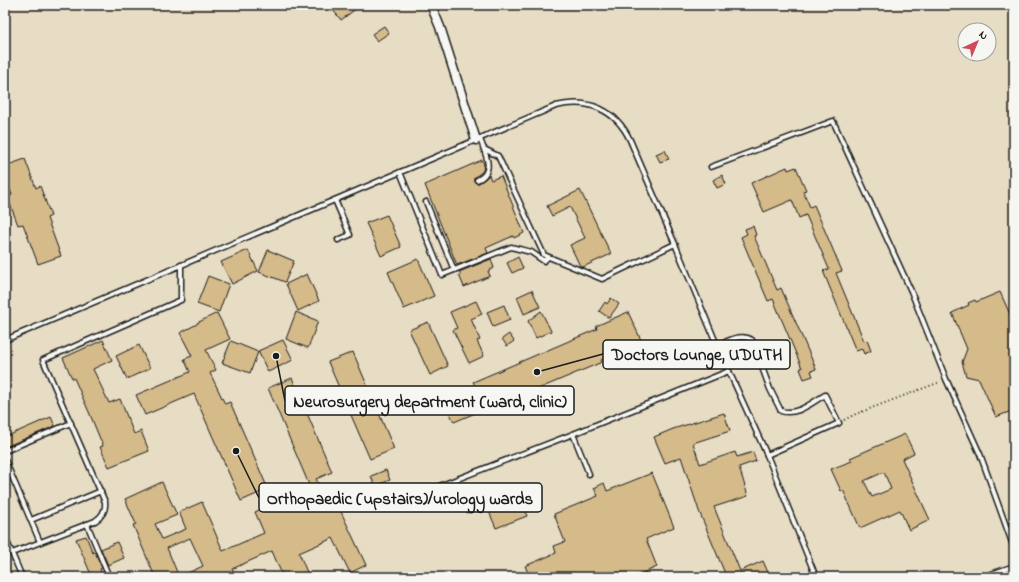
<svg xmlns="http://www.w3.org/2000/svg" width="1019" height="582" font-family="'Indie Flower',sans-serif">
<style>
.built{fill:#e7dcc4;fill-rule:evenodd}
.building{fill:#d5ba8a;stroke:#1c1c1c;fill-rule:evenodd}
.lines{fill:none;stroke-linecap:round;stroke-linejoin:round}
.service-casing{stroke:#1c1c1c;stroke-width:7}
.minor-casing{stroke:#1c1c1c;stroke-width:11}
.path{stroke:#1c1c1c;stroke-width:2;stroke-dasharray:1 3;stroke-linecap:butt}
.service{stroke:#f6f6f2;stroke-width:4}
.minor{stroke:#f6f6f2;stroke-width:8}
.leader{fill:none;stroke:#1c1c1c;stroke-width:1.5}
.callout-dot{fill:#1c1c1c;stroke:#f6f6f2;stroke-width:1.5}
.callout{fill:#f6f6f2;stroke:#1c1c1c;stroke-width:1.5}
.callout-label{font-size:17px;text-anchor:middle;font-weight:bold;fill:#1c1c1c}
</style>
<rect width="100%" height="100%" fill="#efeadd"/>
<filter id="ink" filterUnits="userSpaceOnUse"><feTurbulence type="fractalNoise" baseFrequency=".025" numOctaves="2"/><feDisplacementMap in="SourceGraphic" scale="8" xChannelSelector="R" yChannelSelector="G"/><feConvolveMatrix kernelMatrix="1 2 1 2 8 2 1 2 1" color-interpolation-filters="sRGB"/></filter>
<g filter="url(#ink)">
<!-- built -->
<path class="built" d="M5,5H1014V577H5ZM965,30H989V54H965Z"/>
<!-- building -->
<g class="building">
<path d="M329,5H361L341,20Z"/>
<path d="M384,26L389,33L377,41L372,34Z"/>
<path d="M665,150L669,159L660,162L656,154Z"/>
<path d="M25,159L36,188L40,186L51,216L47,218L61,256L38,264L23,224L18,225L7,196L12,195L5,176V166Z"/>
<path d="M482,160L484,164L483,171L474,178V181L476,183H479L485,179L489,175L491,180L501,176L524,233L514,238L513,236L486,248L488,253L457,265L425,185Z"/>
<path d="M787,167L788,170L796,167L806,190L803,191L810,207L814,205L842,271L836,273L864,341L867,340L871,351L864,354L862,349L856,351L823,271L829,269L806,215L799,218L792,200L764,212L751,183Z"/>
<path d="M722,175L726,184L717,188L713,180Z"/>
<path d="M580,190L611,254L583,267L580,266L570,245L585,238L570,207L552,216L547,206Z"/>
<path d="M387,215L401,247L381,256L366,223Z"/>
<path d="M753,226L756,235L754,236L777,290L781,288L816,369L811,371L813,376L804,379L800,369L802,368L773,299L768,301L741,237L747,234L745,229Z"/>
<path d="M248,250L258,271L232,284L221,262Z"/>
<path d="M268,250L294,261L285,282L259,272Z"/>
<path d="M518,257L523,268L512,273L507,263Z"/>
<path d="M418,259L434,296L404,309L388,272Z"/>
<path d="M491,259L494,268L488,271L490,276L464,287L459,275L461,274L459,272Z"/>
<path d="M307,274L319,301L298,311L286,284Z"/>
<path d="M208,276L229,284L219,312L197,304Z"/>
<path d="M532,290L540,307L524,314L517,297Z"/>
<path d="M1000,292L1014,323V410L996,417L979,379L966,376L962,362L967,349L952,313L969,305L968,303L975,300L976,302Z"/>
<path d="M611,298L619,304L609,318L599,311L605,302L607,304Z"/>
<path d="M476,301L482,314L471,319L480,340L477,341L484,356L469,363L453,330L457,328L450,312Z"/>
<path d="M504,305L510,320L493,327L487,312Z"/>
<path d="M541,311L551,331L536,338L528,321Z"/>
<path d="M296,312L318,321L308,348L286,339Z"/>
<path d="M628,312L642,342L601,360L602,362L486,411L485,409L454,422L444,401L476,387L473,382L597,329L596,326Z"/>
<path d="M217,313L230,339L206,350L216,370L210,373L225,404L230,402L268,489L241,501L194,394L145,415L136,395L190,372L184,359L192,356L180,333L197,324V323Z"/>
<path d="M428,322L448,366L430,375L409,330Z"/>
<path d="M509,334L514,341L507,346L502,339Z"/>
<path d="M103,340L112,360L93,369L109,403L120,399L134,434L141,431L149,451L109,467L100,447L103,446L89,412L74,378H72L63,358Z"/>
<path d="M283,340L293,360L268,372L258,351Z"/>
<path d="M231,341L258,352L250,373L222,363Z"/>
<path d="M139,345L150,368L127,379L116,356Z"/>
<path d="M353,352L394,449L370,459L328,362Z"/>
<path d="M292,378L332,472L316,479L328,503L335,499L366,565L350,573L333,538L299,553L309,577H283L272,551L232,569L235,577H155L133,525L136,524L125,499L162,482L177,515L155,524L162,539L186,529L179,512L202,502L223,551L264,533L255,512L310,487L268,388ZM190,538L203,566L179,577L167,548Z"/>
<path d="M724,413L730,431L693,443L700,464L735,452L737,457L753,452L756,461L739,467L748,496L714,507L740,571L763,561L770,577H725L726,576L699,511L681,457L665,463L654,437L673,429Z"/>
<path d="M51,417L55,426L5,447V437Z"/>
<path d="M905,434L914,453L902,459L930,520L909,530L900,510L860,528L843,490L841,491L831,469L852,461L850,458ZM884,472L891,489L872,497L864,481Z"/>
<path d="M386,470L390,480L375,486L371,476Z"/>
<path d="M652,473L674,527L646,539L657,567L633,577H530L525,566L556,553L554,546L565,542L554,514L598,496L594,488L604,483L607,491Z"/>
<path d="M517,489L527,516L496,528L487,507L509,497L507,493Z"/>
<path d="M479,492L485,506L467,513L462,499Z"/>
<path d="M86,536L93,553L95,552L102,568L100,569L103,577H92L76,539Z"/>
<path d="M117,542L124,558L108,565L101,549Z"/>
</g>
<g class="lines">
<!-- service casing -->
<g class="service-casing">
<g id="service">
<path d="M484,149L498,156L544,255L602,279L675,244"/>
<path d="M711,167L833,121L911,291L946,379L980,454L1014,548"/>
<path d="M400,172L442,275L511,247L531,252L544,261L548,257"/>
<path d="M477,180C496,172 485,153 480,139"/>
<path d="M335,200L350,235L338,240"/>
<path d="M426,202L454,270"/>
<path d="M5,340L556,106C589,98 616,110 630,140L675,244L717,345L767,455L816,577"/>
<path d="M717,345C729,341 741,333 752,340L770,389L781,411C797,416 811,403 825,395L839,423L767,455"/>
<path d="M573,434L589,474"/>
<path d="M5,451L71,423"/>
<path d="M5,460L40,542"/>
<path d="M411,497L573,434L729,371"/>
<path d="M31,520L101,491"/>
<path d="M87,524L109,577"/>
<path d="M5,537L22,577"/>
<path d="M12,553L95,521C103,516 106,510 105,502L43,360L181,300V265"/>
<path d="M983,577L1014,566"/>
</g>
</g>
<!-- minor casing -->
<g class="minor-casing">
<path id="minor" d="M431,5L440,27L476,140"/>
</g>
<!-- path -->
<path class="path" d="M844,420L856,414L940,382"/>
<!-- service -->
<use href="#service" class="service"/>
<!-- minor -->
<use href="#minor" class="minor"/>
</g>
</g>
<!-- callouts -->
<path class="leader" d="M537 372L603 354M276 356L285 401M236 451L259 498"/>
<g class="callout-dot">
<circle cx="537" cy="372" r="4"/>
<circle cx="276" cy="356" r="4"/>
<circle cx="236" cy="451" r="4"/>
</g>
<g class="callout">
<rect x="603" y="340" width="187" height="29" rx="4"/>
<rect x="285" y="386" width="289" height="29" rx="4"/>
<rect x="259" y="483" width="283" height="29" rx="4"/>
</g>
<g class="callout-label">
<text x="697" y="360">Doctors Lounge, UDUTH</text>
<text x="430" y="407">Neurosurgery department (ward, clinic)</text>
<text x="400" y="504">Orthopaedic (upstairs)/urology wards</text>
</g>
<!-- margin -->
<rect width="1019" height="582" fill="none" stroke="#f6f6f2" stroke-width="20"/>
<rect x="10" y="10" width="999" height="562" fill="none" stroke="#1c1c1c" stroke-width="1.5" filter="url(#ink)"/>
<!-- north arrow -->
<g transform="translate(977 42) rotate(44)"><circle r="19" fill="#f6f6f2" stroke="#9f9f9c"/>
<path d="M0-3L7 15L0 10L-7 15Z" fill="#d1495b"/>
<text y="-6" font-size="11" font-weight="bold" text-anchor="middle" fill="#1c1c1c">N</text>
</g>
</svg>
